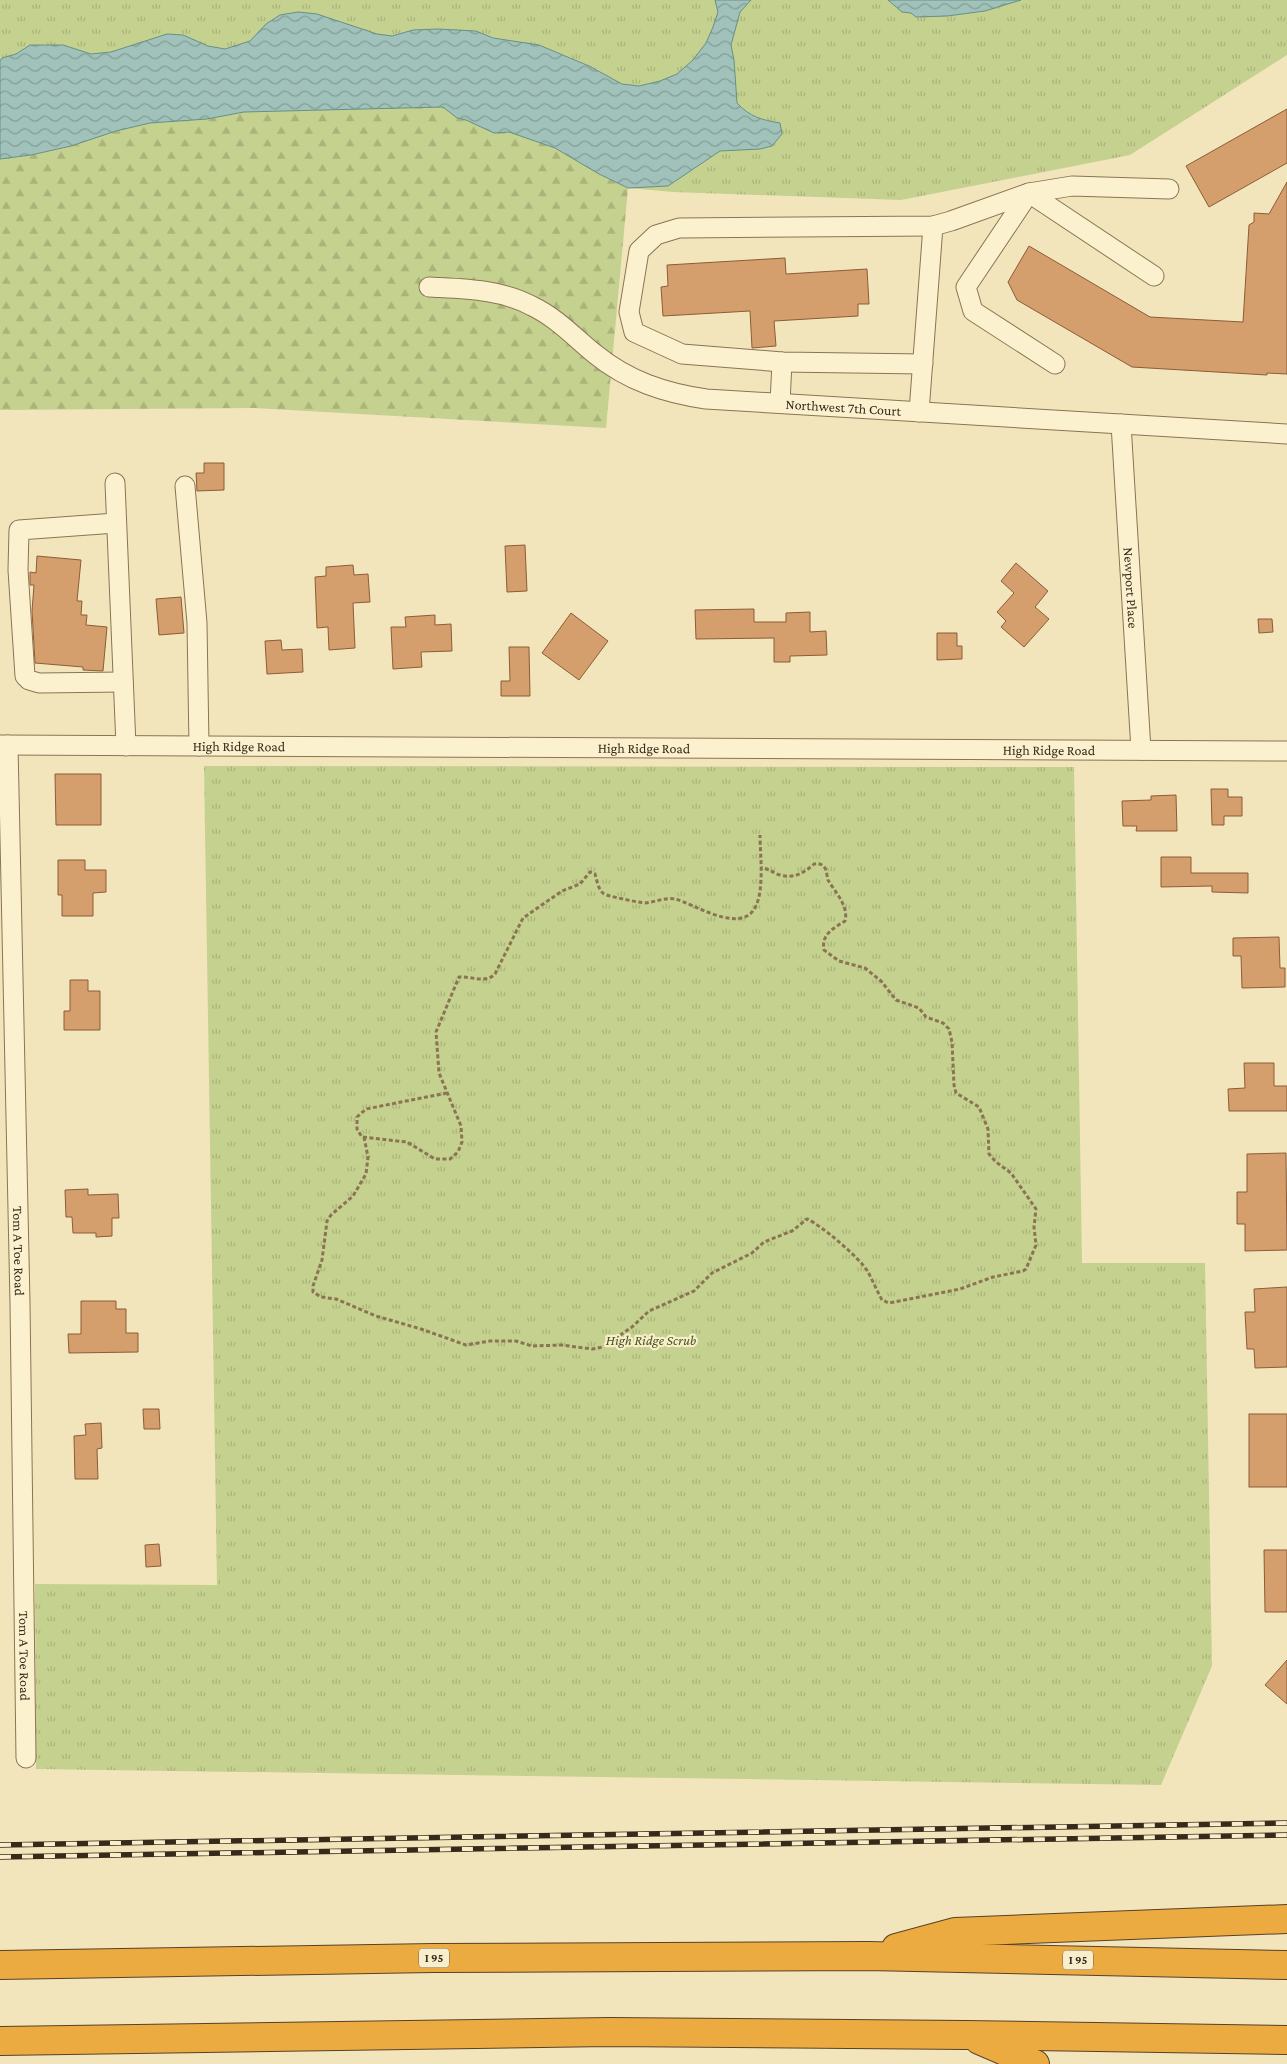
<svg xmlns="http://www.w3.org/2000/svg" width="1287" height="2064" font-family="'Crimson Pro',serif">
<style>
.grass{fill:url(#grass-tufts)}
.forest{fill:url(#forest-firs)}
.water{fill:url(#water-waves);stroke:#669088}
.building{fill:#d49e6d;stroke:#8c5d37}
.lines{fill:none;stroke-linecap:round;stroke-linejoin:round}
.minor-casing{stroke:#8a7453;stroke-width:21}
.highway-casing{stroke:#574128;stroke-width:30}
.path{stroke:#8a7453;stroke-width:3;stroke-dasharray:4 2.5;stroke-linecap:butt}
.minor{stroke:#fcf1ce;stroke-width:19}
.highway{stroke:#ecab41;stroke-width:28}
.rail-casing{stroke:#382a1a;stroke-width:5.5}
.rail{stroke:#f9eecb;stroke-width:4;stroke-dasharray:11;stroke-linecap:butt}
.labels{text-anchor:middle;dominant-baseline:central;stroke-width:4.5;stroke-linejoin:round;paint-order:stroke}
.shield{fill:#f9eecb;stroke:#72654f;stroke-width:1}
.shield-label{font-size:12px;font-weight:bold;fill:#382a1a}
.street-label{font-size:14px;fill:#382a1a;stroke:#f9eecb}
.park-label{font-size:14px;font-style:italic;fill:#45561e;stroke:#f9eecb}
</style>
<defs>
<pattern id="grass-tufts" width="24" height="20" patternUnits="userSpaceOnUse" patternTransform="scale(1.25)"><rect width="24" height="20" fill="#c5d18e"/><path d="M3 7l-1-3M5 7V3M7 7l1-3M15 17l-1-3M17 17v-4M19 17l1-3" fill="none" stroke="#aab47a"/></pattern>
<pattern id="forest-firs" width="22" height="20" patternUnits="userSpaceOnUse" patternTransform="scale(1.25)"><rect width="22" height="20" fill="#c5d18e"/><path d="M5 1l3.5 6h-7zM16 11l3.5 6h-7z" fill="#aab47a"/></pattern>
<pattern id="water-waves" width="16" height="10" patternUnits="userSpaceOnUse" patternTransform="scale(1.25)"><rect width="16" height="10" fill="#a0c2ba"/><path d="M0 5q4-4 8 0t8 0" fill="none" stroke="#839e96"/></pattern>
</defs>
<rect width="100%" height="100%" fill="#f2e5bb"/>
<!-- grass -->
<g class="grass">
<path d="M0,0H1287V55L1130,155L901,200L673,192L628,188L599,174L244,112L0,159Z"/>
<path d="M204,766L1074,767L1082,1263H1205L1212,1666L1161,1785L36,1769L35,1584L217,1585Z"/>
</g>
<!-- forest -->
<path class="forest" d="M443,107L457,118L466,120L494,133L509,132L555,148L599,174L628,188L606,428L254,408L0,410V159L31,155L71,146L116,131L150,123L207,119L244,112Z"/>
<!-- water -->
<g class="water">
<path d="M715,0H751L740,12L731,45L734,60L737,103C750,117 762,120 780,123L782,134L772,146L760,149L720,151L668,186L628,188L599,174L555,148L509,132L494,133L466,120L457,118L443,107L244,112L207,119L150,123L116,131L71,146L31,155L0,159V61L2,58L16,54L30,45H63L91,54L111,52L167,34L183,35L208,46L225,49L250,41L266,24L280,15L298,12L317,14L377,34L392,36L413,30L437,29L476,31L493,38L539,45L589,66L622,84L639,86L660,81L677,74L693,60L706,43L713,27L718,12Z"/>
<path d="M888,0H1021L985,11L947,16L916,17L911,13L902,12Z"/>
</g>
<!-- building -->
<g class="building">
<path d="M1287,109V163L1209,207L1186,166Z"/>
<path d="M1287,182V374L1267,373V375L1132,367L1017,300L1008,282L1029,246L1150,317L1243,322L1249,225L1254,222V213L1269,214Z"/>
<path d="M785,258L786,274L867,269L869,304H858V316L774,321L776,346L752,348L750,311L663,316L661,287L668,286L667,265Z"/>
<path d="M204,463H224V490L197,491L196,473H204Z"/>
<path d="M525,545L527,591L507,592L505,546Z"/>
<path d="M37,556L81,560L77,601H82L81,615H87L86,625L107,627L103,671L83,670V667L35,663L32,611L34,585H30V572L36,573Z"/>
<path d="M1016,563L1048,591L1035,607L1049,619L1024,647L1001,627L1006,621L997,612L1014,593L1001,581Z"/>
<path d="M353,565L354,575L368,574L370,602L353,603L355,648L329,650L328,627L317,628L315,577L326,576V567Z"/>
<path d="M181,597L184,633L159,635L156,599Z"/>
<path d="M754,609V622H786V613L810,612V632L826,631L827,655L790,656V662H774V638L696,639L695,610Z"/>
<path d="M571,613L608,641L579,680L542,653Z"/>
<path d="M435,615V625L451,624L452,651L421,652L422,667L393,669L391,627H406L405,617Z"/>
<path d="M1258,619H1272L1273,632L1259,633Z"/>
<path d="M937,633H957V646H962V659L937,660Z"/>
<path d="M281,640L282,650L302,649L303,672L267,674L265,641Z"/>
<path d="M509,647H529L530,696H501V681H510Z"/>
<path d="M55,774H101V825H56Z"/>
<path d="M1211,789H1228V797H1242V816H1224V825H1212Z"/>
<path d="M1176,795L1177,831H1136L1137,826H1123L1122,801L1151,800V796Z"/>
<path d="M1161,857H1191V873H1248V893L1212,892V886L1161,887Z"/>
<path d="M58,860H85V870H106V892L93,893V916H62V895H58Z"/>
<path d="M1279,937L1280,968H1285V987L1242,988L1241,956H1233V938Z"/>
<path d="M70,980H88V991H100V1030H64V1011H70Z"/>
<path d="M1244,1063H1274V1086H1287V1111H1229L1228,1089L1245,1088Z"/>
<path d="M1286,1153L1287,1250L1245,1251V1224H1237V1192H1247V1154Z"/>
<path d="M88,1189V1195L118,1194L119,1218H112V1236L96,1237V1233H73L72,1217H66L65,1190Z"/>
<path d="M1287,1287V1367L1255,1368L1254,1349H1247L1245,1312H1255L1254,1289Z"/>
<path d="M81,1301H116V1309H126V1333H138V1352L69,1353L68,1334H81Z"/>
<path d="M143,1409H159L160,1429H144Z"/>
<rect x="1249" y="1414" width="38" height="73"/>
<path d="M101,1423L102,1448L97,1449L98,1479H75L74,1436L86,1435L85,1424Z"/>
<path d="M159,1544L161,1566L146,1567L145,1545Z"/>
<path d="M1264,1550H1287V1612H1265Z"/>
<path d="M1287,1660V1704L1265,1685Z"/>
</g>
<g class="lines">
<!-- minor casing -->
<g class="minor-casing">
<g id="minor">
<path id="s1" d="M429,287C464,289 500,289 532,306C557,318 574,337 595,354C628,381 665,393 706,399L1287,434"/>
<path d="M923,364L782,362L682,354L634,332L629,312L639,251L656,235L679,228L933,226L951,221L1029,193L1072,186L1169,189"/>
<path d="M1055,364L973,311L966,287L1029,193L1154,276"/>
<path d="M780,403L782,362"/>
<path d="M919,412L933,226"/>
<path id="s2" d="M1121,424L1141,750"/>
<path d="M115,483L126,746"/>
<path d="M185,486L197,623L199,746"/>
<path d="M116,523L19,530L18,570L25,676L29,680L39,683L123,682"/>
<path id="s3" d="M0,745L1287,751"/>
<path id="s4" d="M8,745L20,1303L26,1758"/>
</g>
</g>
<!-- highway casing -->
<g class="highway-casing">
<g id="highway">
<path d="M896,1948L955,1932L1287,1919"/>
<path d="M0,1965L433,1958L868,1956L1287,1965"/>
<path d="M979,2040L1035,2064"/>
<path d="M0,2041L609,2032L966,2035L1287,2040"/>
</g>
</g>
<!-- path -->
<g class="path">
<path d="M447,1093L366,1109L357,1117V1129L362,1137L407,1142L435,1159H450L458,1152L462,1142L461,1126L439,1073L436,1032L459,977C472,976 485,984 495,974L523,918L562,891L580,884L590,872L595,874C597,880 598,890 604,894C607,896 641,903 645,903C656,902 665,897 675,899C694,904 733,930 751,913C766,899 760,855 760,835"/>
<path d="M364,1137L368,1157L366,1174L353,1196L331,1215L327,1221L322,1260L313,1286V1292L321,1297L336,1299L376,1316L421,1329L466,1345L490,1341H516L532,1346L561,1345L592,1349L603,1347L632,1327L649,1311L694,1291L712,1273L752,1253L764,1242L792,1231L807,1219C821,1225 860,1258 868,1272C873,1281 877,1291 882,1300L889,1303L960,1289L993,1277L1023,1271L1026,1269L1036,1245L1034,1227L1036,1209L1011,1173L996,1162L989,1154L988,1129L979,1107L956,1093L954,1085L952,1042L949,1029L943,1023L926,1017L919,1008L896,1000L881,981L865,968L839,961L824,950C821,934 834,928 845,921C849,906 835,892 828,880C827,877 827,872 825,868C822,864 819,863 814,864C804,873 794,879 780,875C773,873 768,868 761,868"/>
</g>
<!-- minor -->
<use href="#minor" class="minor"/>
<!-- highway -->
<use href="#highway" class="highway"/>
<!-- rail casing -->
<g class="rail-casing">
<g id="rail">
<path d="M0,1845L1287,1823"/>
<path d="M0,1857L1287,1835"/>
</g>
</g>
<!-- rail -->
<use href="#rail" class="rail"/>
</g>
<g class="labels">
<!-- shield labels -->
<g class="shield">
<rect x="419" y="1948.5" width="30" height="19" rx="4"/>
<rect x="1063" y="1950.5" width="30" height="19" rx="4"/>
</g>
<g class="shield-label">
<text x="434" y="1958">I 95</text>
<text x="1078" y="1960">I 95</text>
</g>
<!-- street labels -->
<g class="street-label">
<text stroke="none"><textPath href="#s1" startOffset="444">Northwest 7th Court</textPath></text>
<text stroke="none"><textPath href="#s2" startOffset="164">Newport Place</textPath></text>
<text stroke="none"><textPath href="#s3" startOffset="239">High Ridge Road</textPath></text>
<text stroke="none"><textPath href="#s3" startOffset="644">High Ridge Road</textPath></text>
<text stroke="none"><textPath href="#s3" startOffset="1049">High Ridge Road</textPath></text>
<text stroke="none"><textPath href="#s4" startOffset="506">Tom A Toe Road</textPath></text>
<text stroke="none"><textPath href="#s4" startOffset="911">Tom A Toe Road</textPath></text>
</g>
<!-- park labels -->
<g class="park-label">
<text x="651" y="1340">High Ridge Scrub</text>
</g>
</g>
</svg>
